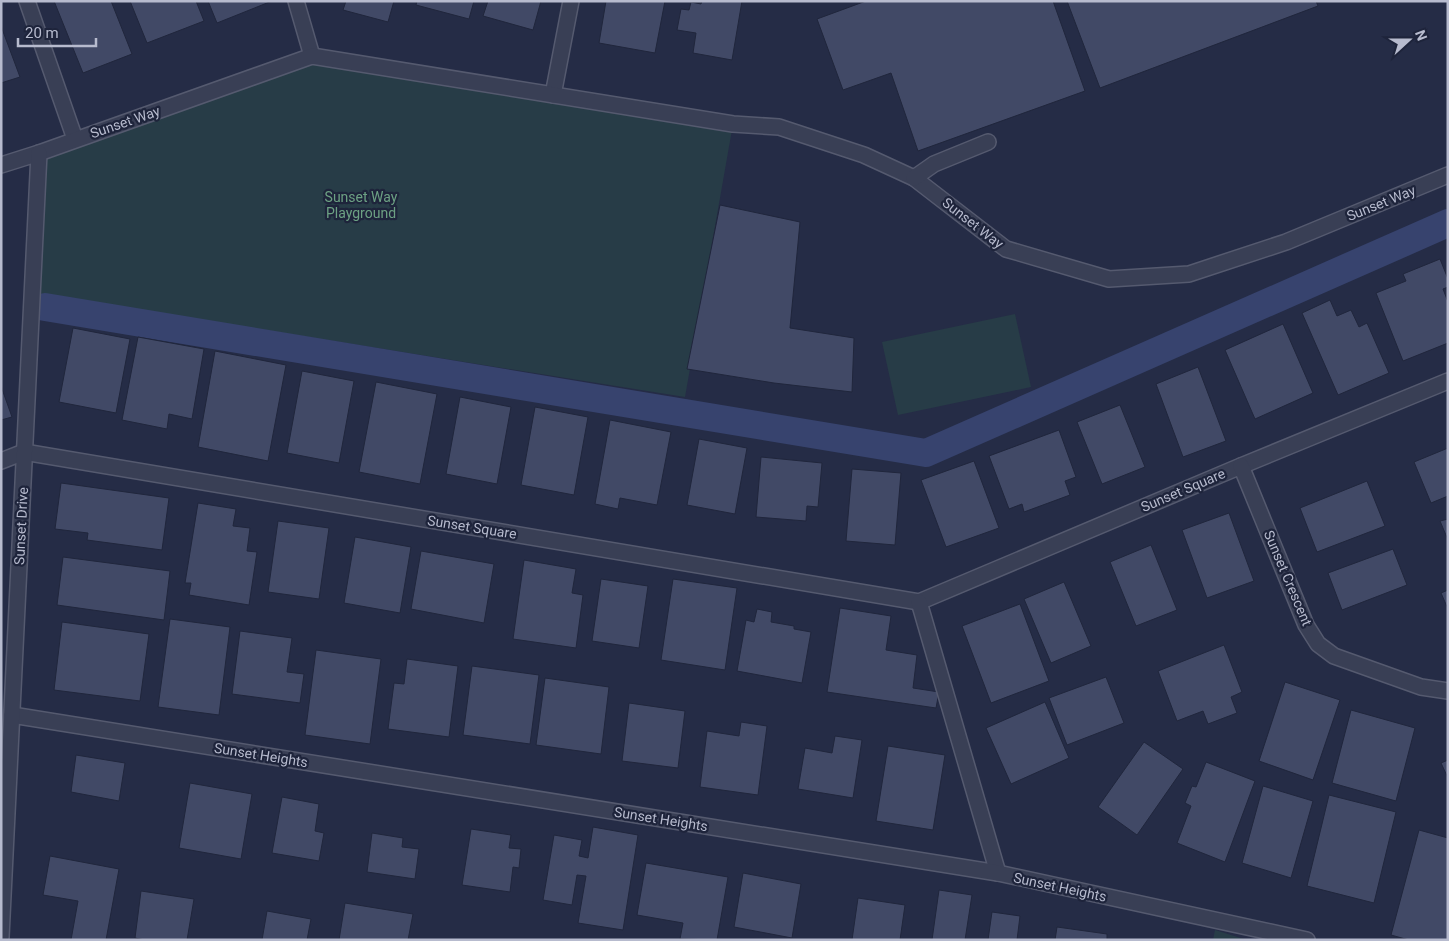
<svg xmlns="http://www.w3.org/2000/svg" width="1449" height="941" font-family="Roboto,sans-serif">
<style>
.green{fill:#273c47}
.lines{fill:none;stroke-linecap:round;stroke-linejoin:round}
.canal{stroke:#37436e;stroke-width:28}
.building{fill:#414966;stroke:#20263c}
.street-casing{stroke:#555a6f;stroke-width:18}
.street{stroke:#393f55;stroke-width:15}
.labels{text-anchor:middle;dominant-baseline:central;stroke-width:4.5;stroke-linejoin:round;paint-order:stroke}
.street-label{font-size:14px;fill:#b7bbce;stroke:#1e243b}
.park-label{font-size:14px;fill:#6ca183;stroke:#1e243b}
</style>
<rect width="100%" height="100%" fill="#252c46"/>
<!-- green -->
<g class="green">
<path d="M312,56L733,124L685,397L32,293L39,153Z"/>
<path d="M1015,314L1031,387L898,415L882,342Z"/>
<path d="M1215,930L1247,940H1248H1213Z"/>
</g>
<g class="lines">
<!-- canal -->
<path class="canal" d="M45,307L926,453L1448,223"/>
</g>
<!-- building -->
<g class="building">
<path d="M54,1H111L132,54L83,73Z"/>
<path d="M130,1H196L204,21L147,43Z"/>
<path d="M208,1H272L217,23Z"/>
<path d="M346,1H394L388,22L343,10Z"/>
<path d="M417,1H474L469,19L416,5Z"/>
<path d="M488,1H541L533,30L483,16Z"/>
<path d="M606,1H665L655,53L599,43Z"/>
<path d="M702,1H742L732,60L693,53L696,33L677,30L681,9L689,10L691,2L701,4Z"/>
<path d="M866,1H1053L1085,91L918,151L891,73L843,90L817,19Z"/>
<path d="M1067,1H1316L1318,6L1100,88Z"/>
<path d="M1,26L20,77L1,83Z"/>
<path d="M720,205L800,222L790,328L854,338L852,392L774,383L687,369Z"/>
<path d="M1440,259L1448,279V287L1443,289L1448,302V343L1403,361L1376,293L1406,281L1403,274Z"/>
<path d="M1330,300L1337,316L1351,310L1359,327L1367,323L1389,373L1338,395L1302,313Z"/>
<path d="M1283,324L1313,393L1255,419L1225,350Z"/>
<path d="M73,328L130,339L116,413L59,402Z"/>
<path d="M138,337L204,349L192,419L169,414L167,429L122,420Z"/>
<path d="M215,351L286,365L268,461L198,447Z"/>
<path d="M1198,367L1226,441L1183,457L1156,384Z"/>
<path d="M302,371L354,381L339,463L287,453Z"/>
<path d="M376,382L437,394L420,484L359,472Z"/>
<path d="M1,386L12,417L1,420Z"/>
<path d="M460,397L511,407L497,484L446,474Z"/>
<path d="M1120,405L1145,467L1102,484L1077,422Z"/>
<path d="M535,407L588,417L574,495L521,485Z"/>
<path d="M610,420L671,432L657,505L620,498L618,509L595,504Z"/>
<path d="M1059,430L1076,477L1065,481L1070,495L1024,512L1022,504L1009,509L989,456Z"/>
<path d="M699,439L747,448L735,514L687,505Z"/>
<path d="M1448,448V496L1431,503L1414,462Z"/>
<path d="M761,457L822,463L818,507L807,506L806,521L756,517Z"/>
<path d="M974,461L999,528L946,547L921,480Z"/>
<path d="M852,469L901,473L895,545L846,541Z"/>
<path d="M1367,481L1385,526L1317,552L1300,508Z"/>
<path d="M61,483L169,498L162,550L87,540L88,533L55,529Z"/>
<path d="M198,503L236,509L233,526L250,528L247,551L257,552L249,605L189,595L191,583H185Z"/>
<path d="M1229,513L1254,581L1207,598L1182,530Z"/>
<path d="M1448,519V540L1440,521Z"/>
<path d="M278,521L329,528L319,599L268,592Z"/>
<path d="M355,537L411,547L400,613L344,603Z"/>
<path d="M1151,545L1177,610L1136,626L1110,562Z"/>
<path d="M1393,549L1407,585L1342,610L1328,573Z"/>
<path d="M421,551L494,564L484,623L411,609Z"/>
<path d="M63,557L170,571L164,620L57,605Z"/>
<path d="M524,560L576,569L572,593L583,595L576,648L513,639Z"/>
<path d="M601,579L648,586L639,648L592,641Z"/>
<path d="M673,579L737,588L725,670L661,660Z"/>
<path d="M1064,582L1091,646L1051,663L1024,599Z"/>
<path d="M1448,590V609L1441,593Z"/>
<path d="M1020,604L1049,681L991,703L962,626Z"/>
<path d="M840,608L891,616L886,650L917,655L913,688L939,692L936,708L827,692Z"/>
<path d="M757,609L772,612L771,622L794,626V629L811,632L802,683L737,671L746,620L754,622Z"/>
<path d="M170,619L230,627L219,715L158,707Z"/>
<path d="M62,622L149,634L140,701L54,690Z"/>
<path d="M240,631L292,638L287,672L304,674L300,703L232,694Z"/>
<path d="M1224,645L1242,692L1231,697L1237,713L1208,724L1203,711L1177,721L1158,671Z"/>
<path d="M316,650L381,659L370,744L305,735Z"/>
<path d="M407,659L458,666L449,737L388,729L394,683L404,684Z"/>
<path d="M472,666L539,675L530,744L463,735Z"/>
<path d="M1106,677L1124,723L1067,745L1049,698Z"/>
<path d="M545,678L609,687L601,754L536,745Z"/>
<path d="M1285,682L1340,700L1313,780L1259,761Z"/>
<path d="M1045,702L1069,758L1011,784L986,728Z"/>
<path d="M629,703L685,711L678,768L622,761Z"/>
<path d="M1351,710L1415,728L1396,801L1332,783Z"/>
<path d="M741,722L767,726L758,795L700,787L707,731L739,736Z"/>
<path d="M835,736L862,740L853,798L798,789L805,748L832,753Z"/>
<path d="M1144,742L1183,769L1137,835L1098,807Z"/>
<path d="M888,746L945,755L933,830L876,821Z"/>
<path d="M76,755L125,763L119,801L71,792Z"/>
<path d="M1448,760V778L1441,763Z"/>
<path d="M1206,762L1255,781L1225,862L1177,843L1191,806L1185,803L1192,786L1196,787Z"/>
<path d="M190,783L252,794L241,859L179,848Z"/>
<path d="M1263,786L1313,801L1291,878L1242,863Z"/>
<path d="M1329,795L1396,812L1374,903L1307,886Z"/>
<path d="M282,797L319,804L315,831L324,833L319,861L272,853Z"/>
<path d="M593,827L638,835L623,930L578,923L586,876L577,875L572,905L543,900L554,835L582,840L579,856L588,858Z"/>
<path d="M471,829L511,835L509,848L521,849L519,868L513,867L510,892L462,885Z"/>
<path d="M1419,830L1448,838V940H1409L1391,935Z"/>
<path d="M372,833L403,838L402,847L419,849L415,879L367,872Z"/>
<path d="M50,856L119,869L106,940H71L78,901L43,895Z"/>
<path d="M646,863L728,877L717,940L680,939L683,923L637,915Z"/>
<path d="M743,873L801,884L792,938L734,927Z"/>
<path d="M939,890L972,895L965,940H932Z"/>
<path d="M141,891L194,899L187,940H145L135,938Z"/>
<path d="M858,898L905,905L900,940H852Z"/>
<path d="M345,903L413,914L408,940H339Z"/>
<path d="M267,911L311,919L307,940H262Z"/>
<path d="M992,912L1020,916L1017,940H988Z"/>
<path d="M1057,927L1107,934V940H1055Z"/>
</g>
<g class="lines">
<!-- street casing -->
<g class="street-casing">
<g id="street">
<path d="M27,1L75,139"/>
<path d="M296,1L312,56"/>
<path d="M553,95L571,1"/>
<path d="M1,165L39,153L312,56L733,124L779,127L864,155L914,178L1006,249L1109,279L1189,274L1286,242L1448,175"/>
<path d="M914,178L934,164L988,142"/>
<path d="M24,452L919,602L1241,466L1448,381"/>
<path d="M1,461L24,452"/>
<path d="M1241,466L1306,625L1318,644L1334,656L1421,687L1448,691"/>
<path d="M919,602L998,873"/>
<path d="M12,715L998,873L1307,940"/>
<path d="M1,937L39,153"/>
</g>
</g>
<!-- street -->
<use href="#street" class="street"/>
</g>
<g class="labels">
<!-- street labels -->
<g class="street-label">
<text transform="translate(125 122) rotate(-19)">Sunset Way</text>
<text transform="translate(1381 203) rotate(-22)">Sunset Way</text>
<text transform="translate(973 223) rotate(38)">Sunset Way</text>
<text transform="translate(1183 490) rotate(-23)">Sunset Square</text>
<text transform="translate(21 526) rotate(-87)">Sunset Drive</text>
<text transform="translate(472 527) rotate(9)">Sunset Square</text>
<text transform="translate(1288 578) rotate(67)">Sunset Crescent</text>
<text transform="translate(261 755) rotate(9)">Sunset Heights</text>
<text transform="translate(661 819) rotate(9)">Sunset Heights</text>
<text transform="translate(1060 887) rotate(12)">Sunset Heights</text>
</g>
<!-- park labels -->
<g class="park-label">
<text x="361" y="197">Sunset Way<tspan x="361" dy="16">Playground</tspan></text>
</g>
</g>
<!-- border -->
<rect width="1449" height="941" fill="none" stroke="#b7bbce" stroke-width="5"/>
<!-- north arrow -->
<g transform="translate(1409 40) rotate(69)" stroke="#1e243b" stroke-width="4" paint-order="stroke">
<path d="M0-4L9 19L0 12L-9 19Z" fill="#b7bbce"/>
<text y="-8" font-size="14" font-weight="bold" text-anchor="middle" fill="#b7bbce">N</text>
</g>
<!-- scale -->
<path d="M18 38v8h78v-8" fill="none" stroke="#b7bbce" stroke-width="2.5"/>
<text x="25" y="38" font-size="15" fill="#b7bbce" stroke="#1e243b" stroke-width="4" paint-order="stroke">20 m</text>
</svg>
